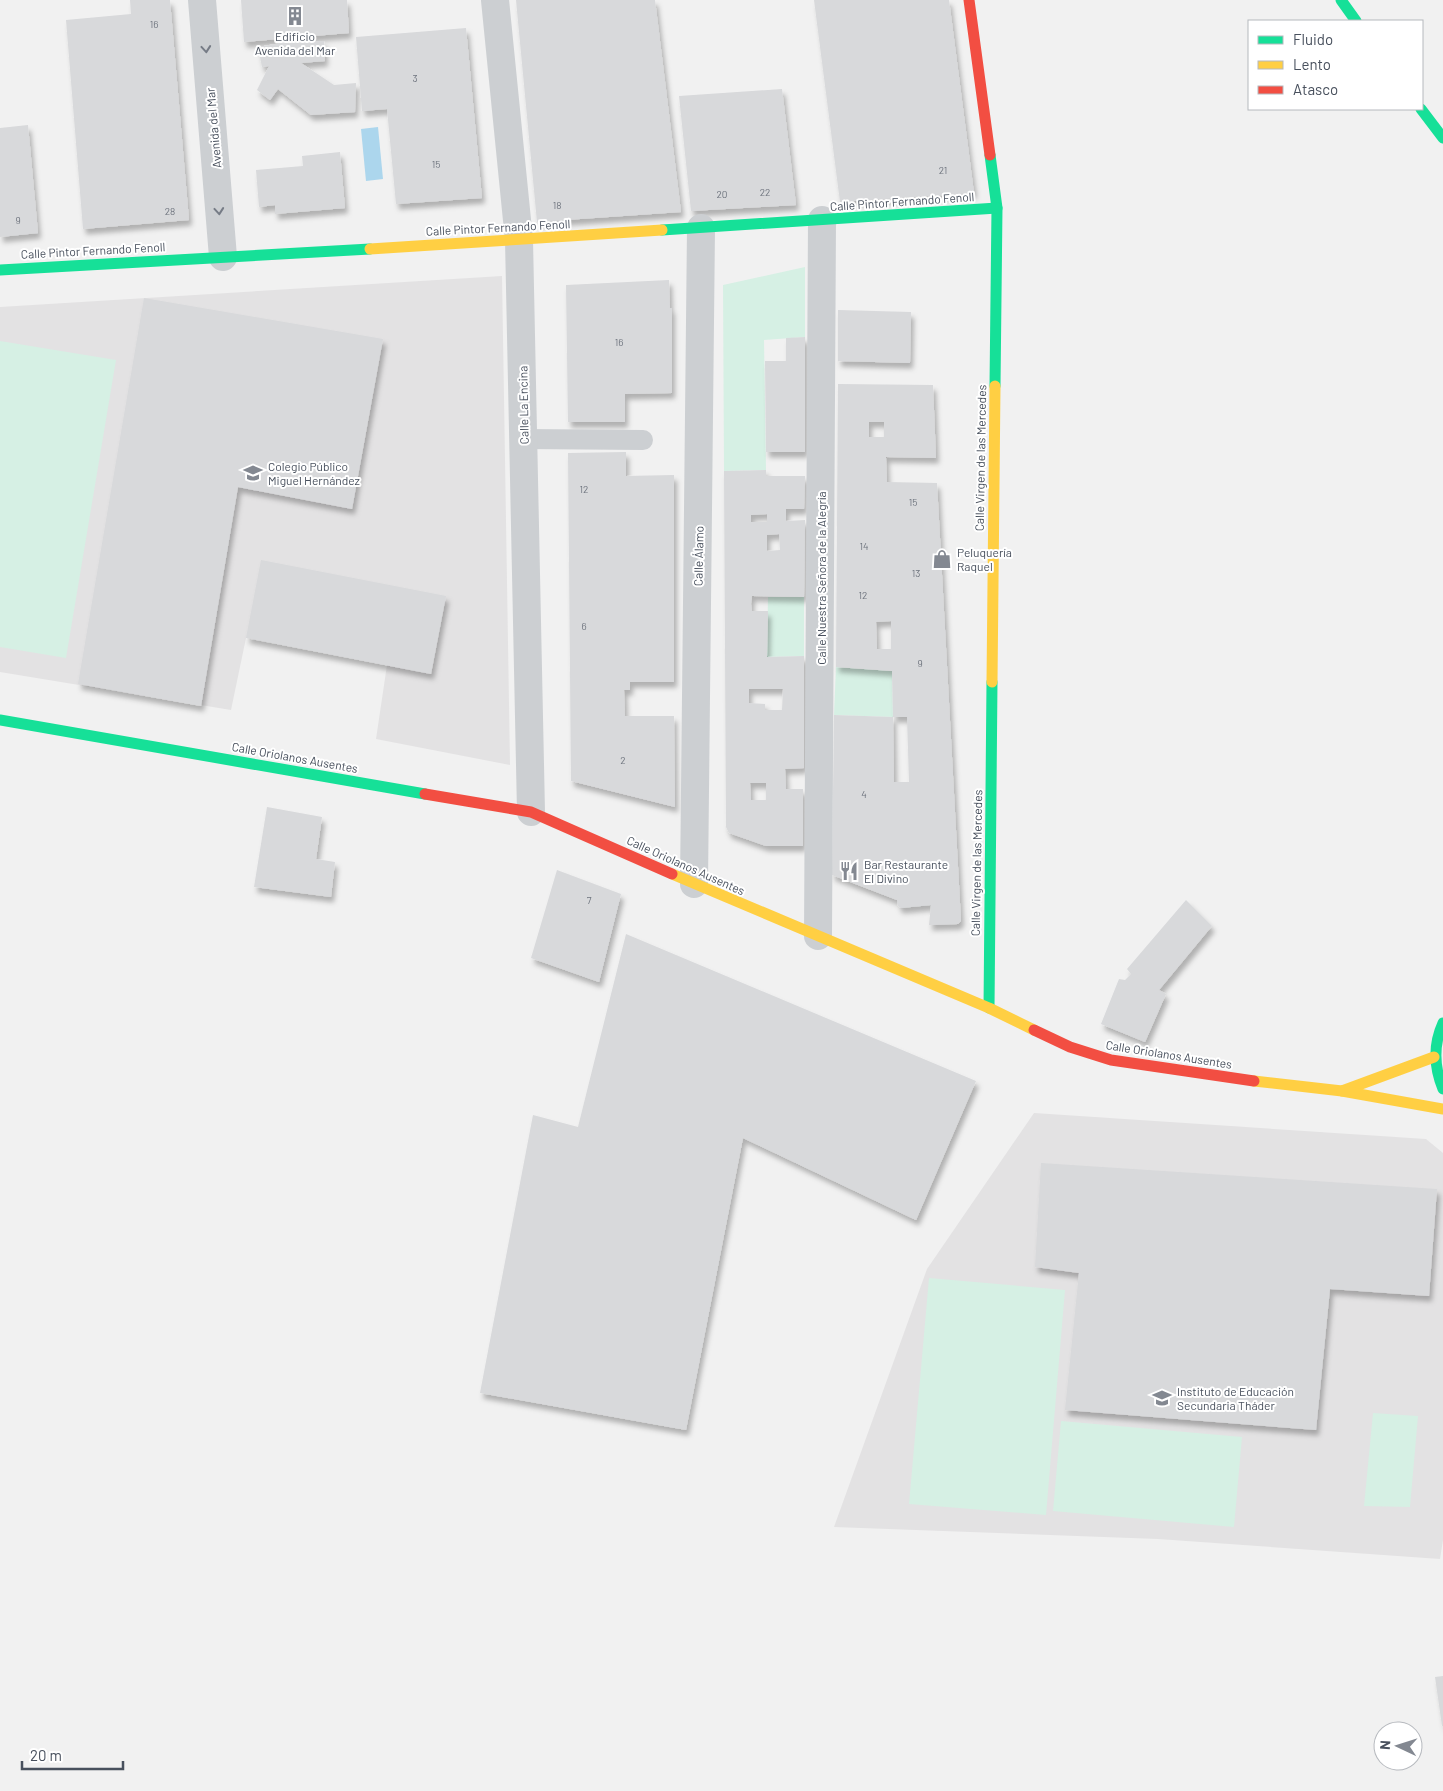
<svg xmlns="http://www.w3.org/2000/svg" width="1443" height="1791" font-family="Barlow,sans-serif">
<style>
.education{fill:#e3e2e3}
.green{fill:#d6f0e4}
.water{fill:#acd6ed}
.building{fill:#d8d9db;fill-rule:evenodd;filter:url(#shadow)}
.lines{fill:none;stroke-linecap:round;stroke-linejoin:round}
.lane{stroke:#cccfd2;stroke-width:20}
.street{stroke:#cccfd2;stroke-width:28}
.fast{stroke:#16e098;stroke-width:11}
.slow{stroke:#ffcf43;stroke-width:11}
.jam{stroke:#f24e42;stroke-width:11}
.oneway{stroke:#767c86}
.labels{text-anchor:middle;dominant-baseline:central;stroke-width:4;stroke-linejoin:round;paint-order:stroke}
.number-label{font-size:10px;fill:#6e747e}
.poi-label{font-size:12px;fill:#48505d;stroke:#fff;text-anchor:start}
.street-label{font-size:12px;fill:#48505d;stroke:#fff}
</style>
<defs>
<filter id="shadow"><feDropShadow dx="3" dy="5.5" stdDeviation="2.5" flood-color="#0004"/></filter>
</defs>
<rect width="100%" height="100%" fill="#f1f1f1"/>
<!-- education -->
<g class="education">
<path d="M502,276L510,765L376,739L387,665L246,638L231,710L0,672V307Z"/>
<path d="M1034,1113L1426,1139L1443,1153V1540L1440,1559L1158,1539L834,1527L927,1269Z"/>
</g>
<!-- green -->
<g class="green">
<path d="M805,267V337L764,340L766,470L724,471L723,285Z"/>
<path d="M0,341L116,360L66,658L0,647Z"/>
<path d="M768,597H804V656L767,657Z"/>
<path d="M836,667L892,671L893,717L834,715Z"/>
<path d="M929,1278L1065,1290L1046,1515L909,1504Z"/>
<path d="M1373,1413L1418,1416L1410,1507L1364,1506Z"/>
<path d="M1061,1421L1242,1437L1234,1527L1053,1511Z"/>
</g>
<!-- water -->
<path class="water" d="M378,127L383,179L366,181L361,129Z"/>
<!-- building -->
<g class="building">
<path d="M130,0H170L189,220L83,229L66,20L131,14Z"/>
<path d="M241,0H347L349,33L244,42Z"/>
<path d="M516,0H655L681,212L537,222Z"/>
<path d="M814,0H949L974,193L840,202Z"/>
<path d="M466,28L482,198L396,204L387,109L362,111L356,37Z"/>
<path d="M324,41L325,61L301,63L334,85L356,83L355,112L311,115L278,89L270,100L257,90L269,66L262,67L258,47L287,42Z"/>
<path d="M782,89L796,205L691,211L679,96Z"/>
<path d="M28,125L38,233L0,237V128Z"/>
<path d="M340,152L345,208L275,214V205L259,207L256,170L303,166L302,156Z"/>
<path d="M669,280L670,308H672V393L625,394V422H568L566,285Z"/>
<path d="M144,298L383,339L352,509L238,487L201,706L78,684Z"/>
<path d="M838,310L911,312L910,363L838,361Z"/>
<path d="M805,337V452H766L765,361H786V338Z"/>
<path d="M838,384L933,385L936,458L886,457L887,482L937,483L961,921L958,924L929,925L931,905L901,908L898,906L897,900L832,875L834,715L893,717L892,671L836,667ZM869,422H884V437H869ZM891,621V649H877L876,622ZM893,717H907L909,782H894Z"/>
<path d="M626,452V476L674,475V682H630V690H624L625,716H674L675,807L571,781L568,453Z"/>
<path d="M766,470V476H805L804,509H786V521L805,520L804,597L752,596L751,604L752,611H768L767,657L804,656V768L785,769L786,789H803V846H766L729,833L726,827L724,471ZM767,514V522H751V515ZM779,534L780,550L767,551V535ZM749,689H783L782,710H765V704L749,703ZM750,783H766V800H751Z"/>
<path d="M261,560L446,596L431,674L246,638Z"/>
<path d="M267,807L322,817L316,859L335,862L331,897L254,887Z"/>
<path d="M557,870L621,894L599,982L531,958Z"/>
<path d="M1186,900L1212,926L1159,990L1166,994L1145,1042L1101,1024L1119,979L1125,980L1131,974L1127,969Z"/>
<path d="M626,934L976,1081L916,1220L743,1138L686,1430L480,1393L533,1115L578,1127Z"/>
<path d="M1041,1163L1437,1189L1429,1296L1330,1289L1316,1430L1065,1410L1079,1273L1035,1267Z"/>
<path d="M1443,1676V1726H1442L1435,1677Z"/>
</g>
<g class="lines">
<!-- lane -->
<path class="lane" d="M523,439L643,440"/>
<!-- street -->
<g class="street">
<path d="M202,0L223,257"/>
<path d="M495,0L519,240L531,812"/>
<path d="M694,884L701,228"/>
<path d="M818,936L822,220"/>
</g>
<!-- fast -->
<g class="fast">
<path d="M1341,0L1356,21"/>
<path d="M1421,109L1443,138"/>
<path d="M990,155L997,208L995,386"/>
<path d="M662,230L997,208"/>
<path d="M0,270L370,249"/>
<path d="M0,720L425,794"/>
<path d="M989,1008L992,682"/>
<path d="M1443,1023C1433,1045 1434,1067 1443,1089"/>
</g>
<!-- slow -->
<g class="slow">
<path d="M370,249L662,230"/>
<path d="M992,682L995,386"/>
<path d="M672,874L989,1008L1034,1030"/>
<path d="M1254,1081L1342,1091L1434,1057"/>
<path d="M1342,1091L1443,1109"/>
</g>
<!-- jam -->
<g class="jam">
<path d="M969,0L990,155"/>
<path d="M425,794L531,812L672,874"/>
<path d="M1034,1030L1070,1047L1111,1060L1254,1081"/>
</g>
</g>
<!-- one-way arrows -->
<defs><path id="oneway-chevron" d="M-2-3.5L2.5 0L-2 3.5" fill="none" stroke-width="1.6" stroke-linecap="round" stroke-linejoin="round" transform="scale(1.25)"/></defs>
<g class="oneway">
<use href="#oneway-chevron" transform="translate(206 49) rotate(85)"/>
<use href="#oneway-chevron" transform="translate(219 211) rotate(85)"/>
</g>
<!-- icons -->
<defs>
<g id="building-bare" transform="scale(1.5)"><path d="M-4-6H4V6H1V3H-1V6H-4ZM-2.5-4.3h1.7v1.8h-1.7ZM.8-4.3h1.7v1.8H.8ZM-2.5-1h1.7V.8h-1.7ZM.8-1h1.7V.8H.8Z" fill="#838891" stroke="#fff" stroke-width="2.5" paint-order="stroke"/></g>
<g id="school-bare" transform="scale(1.5)"><path d="M0-5L7-2L0 1L-7-2ZM-4 1L0 2.5L4 1V4Q0 6-4 4Z" fill="#838891" stroke="#fff" stroke-width="2.5" paint-order="stroke"/></g>
<g id="shop-bare" transform="scale(1.5)"><path d="M-5-2.5h2.3a2.7 3.5 0 0 1 5.4 0H5L5.5 6h-11ZM-1.5-2.5h3a1.5 2.3 0 0 0-3 0Z" fill="#838891" stroke="#fff" stroke-width="2.5" paint-order="stroke"/></g>
<g id="restaurant-bare" transform="scale(1.5)"><path d="M-5-6h1v4h1v-4h1v4h1v-4h1v5L-1.5 .5V6h-2V.5L-5-1ZM5-6V6H3V1.5H1.5Q1.5-4 5-6Z" fill="#838891" stroke="#fff" stroke-width="2.5" paint-order="stroke"/></g>
</defs>
<g fill-rule="evenodd">
<use href="#building-bare" x="295" y="16"/>
<use href="#school-bare" x="253" y="473"/>
<use href="#shop-bare" x="942" y="559"/>
<use href="#restaurant-bare" x="849" y="871"/>
<use href="#school-bare" x="1162" y="1398"/>
</g>
<g class="labels">
<!-- number labels -->
<g class="number-label">
<text x="154" y="24">16</text>
<text x="415" y="78">3</text>
<text x="436" y="164">15</text>
<text x="943" y="170">21</text>
<text x="765" y="192">22</text>
<text x="722" y="194">20</text>
<text x="557" y="205">18</text>
<text x="170" y="211">28</text>
<text x="18" y="220">9</text>
<text x="619" y="342">16</text>
<text x="584" y="489">12</text>
<text x="913" y="502">15</text>
<text x="864" y="546">14</text>
<text x="916" y="573">13</text>
<text x="863" y="595">12</text>
<text x="584" y="626">6</text>
<text x="920" y="663">9</text>
<text x="623" y="760">2</text>
<text x="864" y="794">4</text>
<text x="589" y="900">7</text>
</g>
<!-- poi labels -->
<g class="poi-label">
<text x="295" y="36" text-anchor="middle">Edificio<tspan x="295" dy="14">Avenida del Mar</tspan></text>
<text x="268" y="466">Colegio Público<tspan x="268" dy="14">Miguel Hernández</tspan></text>
<text x="957" y="552">Peluquería<tspan x="957" dy="14">Raquel</tspan></text>
<text x="864" y="864">Bar Restaurante<tspan x="864" dy="14">El Divino</tspan></text>
<text x="1177" y="1391">Instituto de Educación<tspan x="1177" dy="14">Secundaria Tháder</tspan></text>
</g>
<!-- street labels -->
<g class="street-label">
<text transform="translate(213 128) rotate(-95)">Avenida del Mar</text>
<text transform="translate(902 201) rotate(-4)">Calle Pintor Fernando Fenoll</text>
<text transform="translate(498 227) rotate(-3)">Calle Pintor Fernando Fenoll</text>
<text transform="translate(93 250) rotate(-3)">Calle Pintor Fernando Fenoll</text>
<text transform="translate(523 405) rotate(-91)">Calle La Encina</text>
<text transform="translate(980 458) rotate(-89)">Calle Virgen de las Mercedes</text>
<text transform="translate(698 556) rotate(-89)">Calle Álamo</text>
<text transform="translate(821 578) rotate(-90)">Calle Nuestra Señora de la Alegría</text>
<text transform="translate(295 757) rotate(10)">Calle Oriolanos Ausentes</text>
<text transform="translate(976 863) rotate(-89)">Calle Virgen de las Mercedes</text>
<text transform="translate(686 865) rotate(24)">Calle Oriolanos Ausentes</text>
<text transform="translate(1169 1054) rotate(9)">Calle Oriolanos Ausentes</text>
</g>
</g>
<!-- legend -->
<rect x="1248" y="20" width="175" height="90" fill="#ffffff" stroke="#b6b9be"/>
<rect x="1258" y="36" width="25" height="8" fill="#16e098" stroke="#b6b9be"/>
<text x="1293" y="45" font-size="15" fill="#48505d">Fluido</text>
<rect x="1258" y="61" width="25" height="8" fill="#ffcf43" stroke="#b6b9be"/>
<text x="1293" y="70" font-size="15" fill="#48505d">Lento</text>
<rect x="1258" y="86" width="25" height="8" fill="#f24e42" stroke="#b6b9be"/>
<text x="1293" y="95" font-size="15" fill="#48505d">Atasco</text>
<!-- north arrow -->
<g transform="translate(1398 1746) rotate(274)"><circle r="24" fill="#ffffff" stroke="#b6b9be"/>
<path d="M0-4L9 19L0 12L-9 19Z" fill="#838891"/>
<text y="-8" font-size="14" font-weight="bold" text-anchor="middle" fill="#48505d">N</text>
</g>
<!-- scale -->
<path d="M22 1761v8h101v-8" fill="none" stroke="#48505d" stroke-width="2.5"/>
<text x="30" y="1761" font-size="15" fill="#48505d" stroke="#ffffff" stroke-width="4" paint-order="stroke">20 m</text>
</svg>
